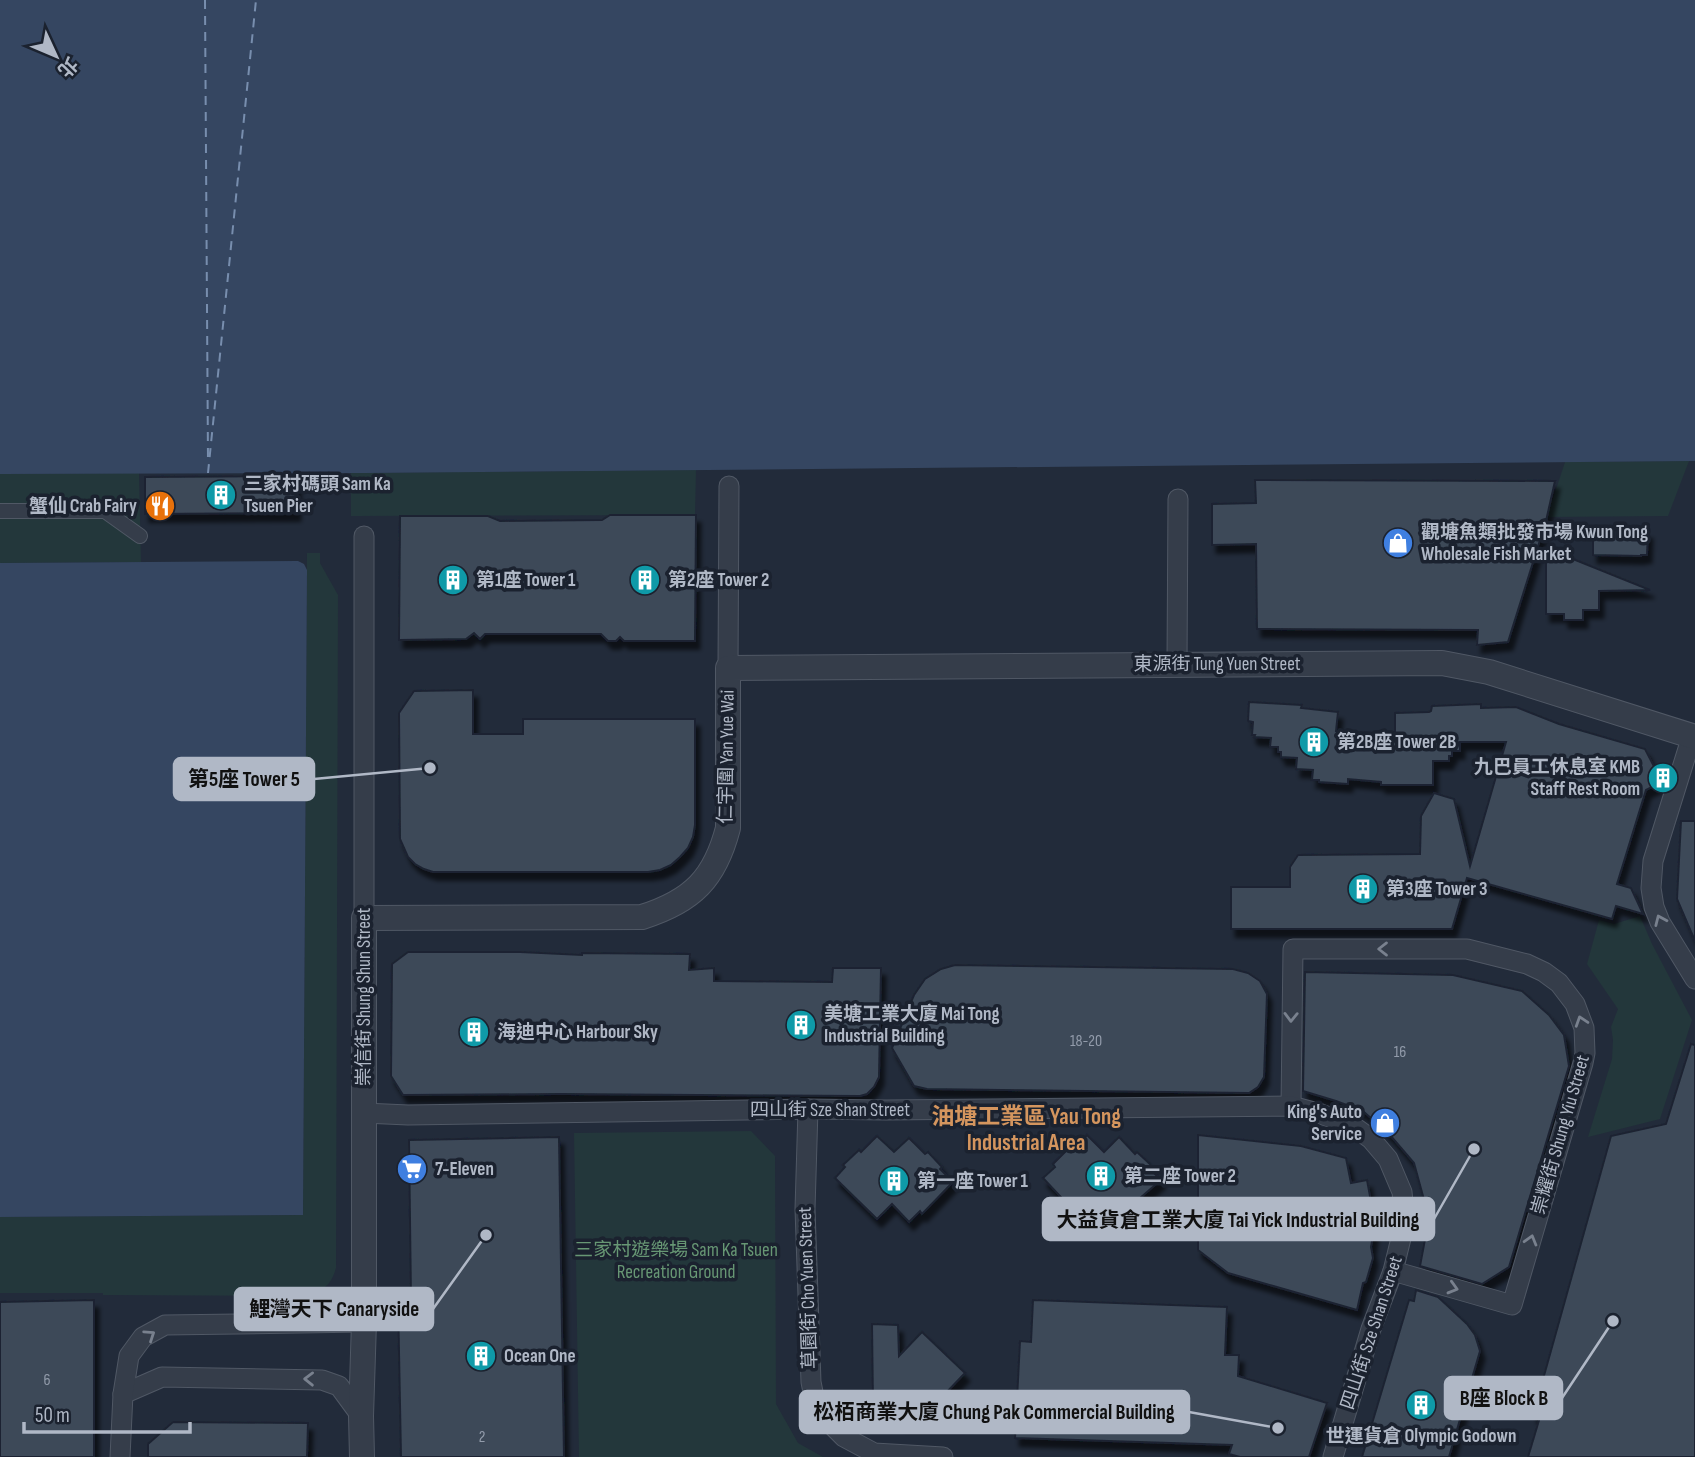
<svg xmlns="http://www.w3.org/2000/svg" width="1695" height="1457" font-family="'Sofia Sans Condensed','Noto Sans TC',sans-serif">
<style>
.green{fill:#23373b}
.water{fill:#354661}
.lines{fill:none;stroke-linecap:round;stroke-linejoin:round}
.ferry{stroke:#788eae;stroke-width:2;stroke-dasharray:9 7;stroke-linecap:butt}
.building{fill:#3d4959;stroke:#1d2431;stroke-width:2;filter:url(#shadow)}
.pedestrian-casing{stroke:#505865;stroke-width:16}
.minor-casing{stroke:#505865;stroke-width:21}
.tertiary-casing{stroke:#505865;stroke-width:26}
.pedestrian{stroke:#353d4a;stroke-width:14}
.minor{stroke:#353d4a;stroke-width:19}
.tertiary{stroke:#353d4a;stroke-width:24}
.oneway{stroke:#79818e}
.labels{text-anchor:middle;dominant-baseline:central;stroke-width:7;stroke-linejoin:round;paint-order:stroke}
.number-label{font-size:16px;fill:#939cab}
.poi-label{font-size:19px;font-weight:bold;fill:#b0b8c6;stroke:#1b222f;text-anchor:start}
.street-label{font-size:19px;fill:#b0b8c6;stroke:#1b222f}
.park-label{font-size:19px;fill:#679774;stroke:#1b222f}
.quarter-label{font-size:23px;font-weight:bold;fill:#d4955e;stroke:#1b222f}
.leader{fill:none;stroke:#b0b8c6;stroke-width:2.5}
.callout-dot{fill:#b0b8c6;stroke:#1b222f;stroke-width:2.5}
.callout{fill:#b0b8c6;stroke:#b0b8c6;stroke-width:2.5}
.callout-label{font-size:21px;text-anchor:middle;font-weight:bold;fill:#111}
</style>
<defs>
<filter id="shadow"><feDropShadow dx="4.5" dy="8" stdDeviation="2" flood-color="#0009"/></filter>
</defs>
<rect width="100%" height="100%" fill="#222b3a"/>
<!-- green -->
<g class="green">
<path d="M1689,461L1668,516L1547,517L1565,462Z"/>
<path d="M696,470L695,515L351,516V473Z"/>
<path d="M139,473L141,562L0,563V474Z"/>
<path d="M307,553H320V563L338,595L336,1268C331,1285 325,1288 311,1296L103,1295V1293H0V1217L303,1215Z"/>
<path d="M1640,916L1652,944L1692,1020L1660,1119L1588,1137L1612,1059L1613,1040L1611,1027L1618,1009L1587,964L1599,920L1614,924Z"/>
<path d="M751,1131L775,1156L776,1404L798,1443L823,1457H579L574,1133Z"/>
</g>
<!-- water -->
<g class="water">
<path d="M0,0H1695V461L367,473L0,474Z"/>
<path d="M298,561L304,564L307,570L303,1215L0,1217V563Z"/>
</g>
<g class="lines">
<!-- ferry -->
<g class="ferry">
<path d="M205,0L208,461"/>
<path d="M208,473L256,0"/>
</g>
</g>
<!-- building -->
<g class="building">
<path d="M296,476V513L145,514V477Z"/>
<path d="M1255,480L1555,481L1546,521L1508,642L1477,645L1478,630L1257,629L1256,544L1212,545V504L1256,503Z"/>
<path d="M610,515H696L695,641H624L620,637L616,641H608L601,634H485L480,639L474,633L466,639L399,640L400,516H488L500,521L602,520Z"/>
<path d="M1596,530L1648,531L1647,555H1641V556L1593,555V536H1596Z"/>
<path d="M1563,555L1650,590L1599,591V610H1583V620H1564V614H1546V556Z"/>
<path d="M473,690V734H523V719H695V825L693,837L688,848L680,857L671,865L660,870L648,872H433L424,869L415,864L408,857L400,839L399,713L414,691Z"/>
<path d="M1249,702L1302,705L1301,708L1338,712L1336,731L1376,733H1395V713L1429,712L1431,711L1432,706L1481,704V708L1516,707L1559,724L1645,749L1662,782L1646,790L1617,884L1631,888L1643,914L1616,906L1612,919L1467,878L1452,929H1231V887H1290V867L1298,855L1420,854L1421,816L1434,793L1454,799L1470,866L1506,742H1460V751H1452V756H1449V761H1433V785H1381V782L1348,779V784L1319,782V780H1312L1313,770L1296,769L1297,758L1281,757V752H1278V747H1270L1271,738L1254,737L1255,735H1252L1253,722L1248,721Z"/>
<path d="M1681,821H1695V941L1677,899Z"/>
<path d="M408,952H520L582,955V953L690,954L689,970L714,968V981L832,982L833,968H881L879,1077L874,1087L867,1094L860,1096L561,1094L403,1095L391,1076L392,964Z"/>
<path d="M955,965L1233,969L1248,973L1260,981L1267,994L1264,1077L1258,1087L1249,1093L927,1089L914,1086L892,1048L914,995L925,979L941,969Z"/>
<path d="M1305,972L1453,975L1522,991L1549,1015L1564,1035L1569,1066L1509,1267L1482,1284L1420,1266L1429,1218L1414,1163L1390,1135L1363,1111L1336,1101L1303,1091Z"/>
<path d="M1691,1044L1695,1045V1457H1528L1540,1417L1533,1415L1611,1136L1666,1124Z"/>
<path d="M1087,1135L1104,1152L1119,1137L1135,1154L1137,1152L1152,1166L1150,1169L1161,1180L1133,1204L1135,1206L1119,1221L1102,1203L1086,1218L1076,1208L1073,1210L1043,1178L1055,1167L1053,1164L1068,1149L1071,1152Z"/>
<path d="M1198,1135L1301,1146L1346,1158L1351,1183L1367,1180L1375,1223L1371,1247L1373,1258L1366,1282L1363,1283L1357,1310L1228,1273L1198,1250Z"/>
<path d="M877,1136L894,1152L909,1138L925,1154L928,1152L942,1167L940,1169L953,1182L922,1214L920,1211L909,1222L892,1204L877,1219L835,1178L845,1167L843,1165L859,1150L861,1152Z"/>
<path d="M559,1137L564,1457H401L398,1299H411L409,1140Z"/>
<path d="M1416,1290L1438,1297L1467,1324L1475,1335L1480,1351L1449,1457H1362L1409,1300L1414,1301Z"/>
<path d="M94,1300V1457H0V1302Z"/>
<path d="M1033,1300L1227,1307L1225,1355H1239L1238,1376L1327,1403L1309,1457H1240L1229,1454L1232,1445L1015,1438L1020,1341L1031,1342Z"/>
<path d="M872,1324L898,1325L899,1356L922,1332L965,1373L942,1397H967L968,1422L902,1423V1405L873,1406Z"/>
<path d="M173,1422L308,1423L307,1457H148V1444Z"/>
</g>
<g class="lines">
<!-- pedestrian casing -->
<g class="pedestrian-casing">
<path id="pedestrian" d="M0,511H105L140,536"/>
</g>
<!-- minor casing -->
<g class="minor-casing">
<g id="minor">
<path d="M364,536V918"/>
<path d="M1177,664L1178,499"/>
<path d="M728,668L729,486"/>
<path d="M1692,736L1653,861L1651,888L1654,907L1660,922L1695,979"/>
<path d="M1291,1106L1293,949H1467L1527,964L1544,972L1559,983L1575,1004L1584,1028L1585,1053L1583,1063L1512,1305L1393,1271"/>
<path d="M808,1109L805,1209L811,1382L815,1402L825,1418L844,1437L874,1453L943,1457"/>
<path d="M364,1113L408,1115L808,1109L886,1110L1291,1106L1321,1114L1353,1126L1371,1139L1388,1159L1402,1192L1405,1222L1393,1271L1371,1329L1333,1457"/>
<path d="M123,1394L162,1377L322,1380L339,1386L361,1416"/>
<path d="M120,1457L123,1394L129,1356L143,1337L165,1325L364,1322"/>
</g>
</g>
<!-- tertiary casing -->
<g class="tertiary-casing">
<path id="tertiary" d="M362,1457L361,1416L364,1322V918L642,917C693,901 715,878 728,828V668L1442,663L1489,672L1695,737"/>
</g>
<!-- pedestrian -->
<use href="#pedestrian" class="pedestrian"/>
<!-- minor -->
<use href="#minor" class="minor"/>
<!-- tertiary -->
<use href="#tertiary" class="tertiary"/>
</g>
<!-- one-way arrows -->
<defs><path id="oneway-chevron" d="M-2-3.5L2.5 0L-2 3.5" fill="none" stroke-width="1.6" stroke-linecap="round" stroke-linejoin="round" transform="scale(1.75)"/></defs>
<g class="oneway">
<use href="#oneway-chevron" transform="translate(1660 920) rotate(-114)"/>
<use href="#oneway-chevron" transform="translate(1383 949) rotate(180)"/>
<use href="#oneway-chevron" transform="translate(1291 1017) rotate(91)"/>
<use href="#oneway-chevron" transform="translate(1581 1021) rotate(-108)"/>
<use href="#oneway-chevron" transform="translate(1531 1240) rotate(-74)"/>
<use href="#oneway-chevron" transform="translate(1453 1288) rotate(16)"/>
<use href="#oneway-chevron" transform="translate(150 1335) rotate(-34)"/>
<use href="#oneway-chevron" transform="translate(309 1379) rotate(-179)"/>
</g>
<!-- icons -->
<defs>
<g id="building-disc" transform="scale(1.575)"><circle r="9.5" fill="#0f9aa8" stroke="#1b222f"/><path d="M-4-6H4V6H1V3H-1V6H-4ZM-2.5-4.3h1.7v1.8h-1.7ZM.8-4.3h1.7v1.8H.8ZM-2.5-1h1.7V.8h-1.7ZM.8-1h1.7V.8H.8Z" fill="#fff"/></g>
<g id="restaurant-disc" transform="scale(1.575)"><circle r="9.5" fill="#e8710a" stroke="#1b222f"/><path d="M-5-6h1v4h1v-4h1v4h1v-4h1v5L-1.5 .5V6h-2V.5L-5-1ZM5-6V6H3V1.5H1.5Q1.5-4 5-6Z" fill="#fff"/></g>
<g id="shop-disc" transform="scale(1.575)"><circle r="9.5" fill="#3f7fe0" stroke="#1b222f"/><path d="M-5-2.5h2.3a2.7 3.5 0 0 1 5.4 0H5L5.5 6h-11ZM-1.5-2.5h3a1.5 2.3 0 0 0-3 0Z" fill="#fff"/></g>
<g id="supermarket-disc" transform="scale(1.575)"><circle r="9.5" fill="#3f7fe0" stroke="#1b222f"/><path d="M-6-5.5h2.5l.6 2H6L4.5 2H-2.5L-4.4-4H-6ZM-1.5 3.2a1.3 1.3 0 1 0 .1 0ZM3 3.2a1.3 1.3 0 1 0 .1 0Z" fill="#fff"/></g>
</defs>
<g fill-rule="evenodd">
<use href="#building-disc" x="221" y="495"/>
<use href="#restaurant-disc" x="160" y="506"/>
<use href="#shop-disc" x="1398" y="543"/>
<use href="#building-disc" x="453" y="580"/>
<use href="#building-disc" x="645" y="580"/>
<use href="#building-disc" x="1314" y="742"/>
<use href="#building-disc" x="1663" y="778"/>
<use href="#building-disc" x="1363" y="889"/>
<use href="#building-disc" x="801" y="1025"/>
<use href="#building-disc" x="474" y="1032"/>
<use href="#shop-disc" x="1385" y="1123"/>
<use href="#supermarket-disc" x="412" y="1169"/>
<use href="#building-disc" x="1101" y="1176"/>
<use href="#building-disc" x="894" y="1181"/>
<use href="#building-disc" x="481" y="1356"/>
<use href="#building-disc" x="1421" y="1405"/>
</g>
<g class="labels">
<!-- number labels -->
<g class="number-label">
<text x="1086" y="1041">18-20</text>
<text x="1400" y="1052">16</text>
<text x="47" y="1380">6</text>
<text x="482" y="1437">2</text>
</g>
<!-- poi labels -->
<g class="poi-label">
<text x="244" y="484">三家村碼頭 Sam Ka<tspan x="244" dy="22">Tsuen Pier</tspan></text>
<text x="137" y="506" text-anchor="end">蟹仙 Crab Fairy</text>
<text x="1421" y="532">觀塘魚類批發市場 Kwun Tong<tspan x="1421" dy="22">Wholesale Fish Market</tspan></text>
<text x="476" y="580">第1座 Tower 1</text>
<text x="668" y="580">第2座 Tower 2</text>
<text x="1337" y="742">第2B座 Tower 2B</text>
<text x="1640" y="767" text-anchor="end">九巴員工休息室 KMB<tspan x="1640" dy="22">Staff Rest Room</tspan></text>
<text x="1386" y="889">第3座 Tower 3</text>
<text x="824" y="1014">美塘工業大廈 Mai Tong<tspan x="824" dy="22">Industrial Building</tspan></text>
<text x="497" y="1032">海迪中心 Harbour Sky</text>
<text x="1362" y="1112" text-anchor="end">King's Auto<tspan x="1362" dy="22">Service</tspan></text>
<text x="435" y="1169">7-Eleven</text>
<text x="1124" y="1176">第二座 Tower 2</text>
<text x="917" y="1181">第一座 Tower 1</text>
<text x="504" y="1356">Ocean One</text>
<text x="1421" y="1436" text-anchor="middle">世運貨倉 Olympic Godown</text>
</g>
<!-- street labels -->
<g class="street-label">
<text x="1217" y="664">東源街 Tung Yuen Street</text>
<text transform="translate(727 757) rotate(-89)">仁宇圍 Yan Yue Wai</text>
<text transform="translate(364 997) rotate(-90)">崇信街 Shung Shun Street</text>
<text x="830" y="1110">四山街 Sze Shan Street</text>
<text transform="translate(1561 1135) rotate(-74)">崇耀街 Shung Yiu Street</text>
<text transform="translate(808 1288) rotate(-92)">草園街 Cho Yuen Street</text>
<text transform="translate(1372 1333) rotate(-72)">四山街 Sze Shan Street</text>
</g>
<!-- park labels -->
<g class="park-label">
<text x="676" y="1250">三家村遊樂場 Sam Ka Tsuen<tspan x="676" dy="22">Recreation Ground</tspan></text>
</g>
<!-- quarter labels -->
<g class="quarter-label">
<text x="1026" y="1117">油塘工業區 Yau Tong<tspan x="1026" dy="26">Industrial Area</tspan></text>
</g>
</g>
<!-- callouts -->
<path class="leader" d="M430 768L314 779M1474 1149L1434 1219M486 1235L433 1309M1613 1321L1562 1398M1278 1428L1189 1412"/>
<g class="callout-dot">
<circle cx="430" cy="768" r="7"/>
<circle cx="1474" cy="1149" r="7"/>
<circle cx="486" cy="1235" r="7"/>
<circle cx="1613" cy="1321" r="7"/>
<circle cx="1278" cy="1428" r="7"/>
</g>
<g class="callout">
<rect x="174" y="758" width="140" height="42" rx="7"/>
<rect x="1043" y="1198" width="391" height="42" rx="7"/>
<rect x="235" y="1288" width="198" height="42" rx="7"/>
<rect x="1445" y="1377" width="117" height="42" rx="7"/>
<rect x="800" y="1391" width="389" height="42" rx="7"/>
</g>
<g class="callout-label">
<text x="244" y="786">第5座 Tower 5</text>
<text x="1238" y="1227">大益貨倉工業大廈 Tai Yick Industrial Building</text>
<text x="334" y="1316">鯉灣天下 Canaryside</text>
<text x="1504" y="1405">B座 Block B</text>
<text x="994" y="1419">松栢商業大廈 Chung Pak Commercial Building</text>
</g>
<!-- north arrow -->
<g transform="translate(56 56) rotate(134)" stroke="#1b222f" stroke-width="5" paint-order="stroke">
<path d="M0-5L12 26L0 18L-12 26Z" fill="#b0b8c6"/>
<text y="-10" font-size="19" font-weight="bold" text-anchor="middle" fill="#b0b8c6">北</text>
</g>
<!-- scale -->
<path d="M24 1422v10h166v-10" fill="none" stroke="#b0b8c6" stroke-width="3.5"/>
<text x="35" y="1422" font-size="21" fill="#b0b8c6" stroke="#1b222f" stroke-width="5" paint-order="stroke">50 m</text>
</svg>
